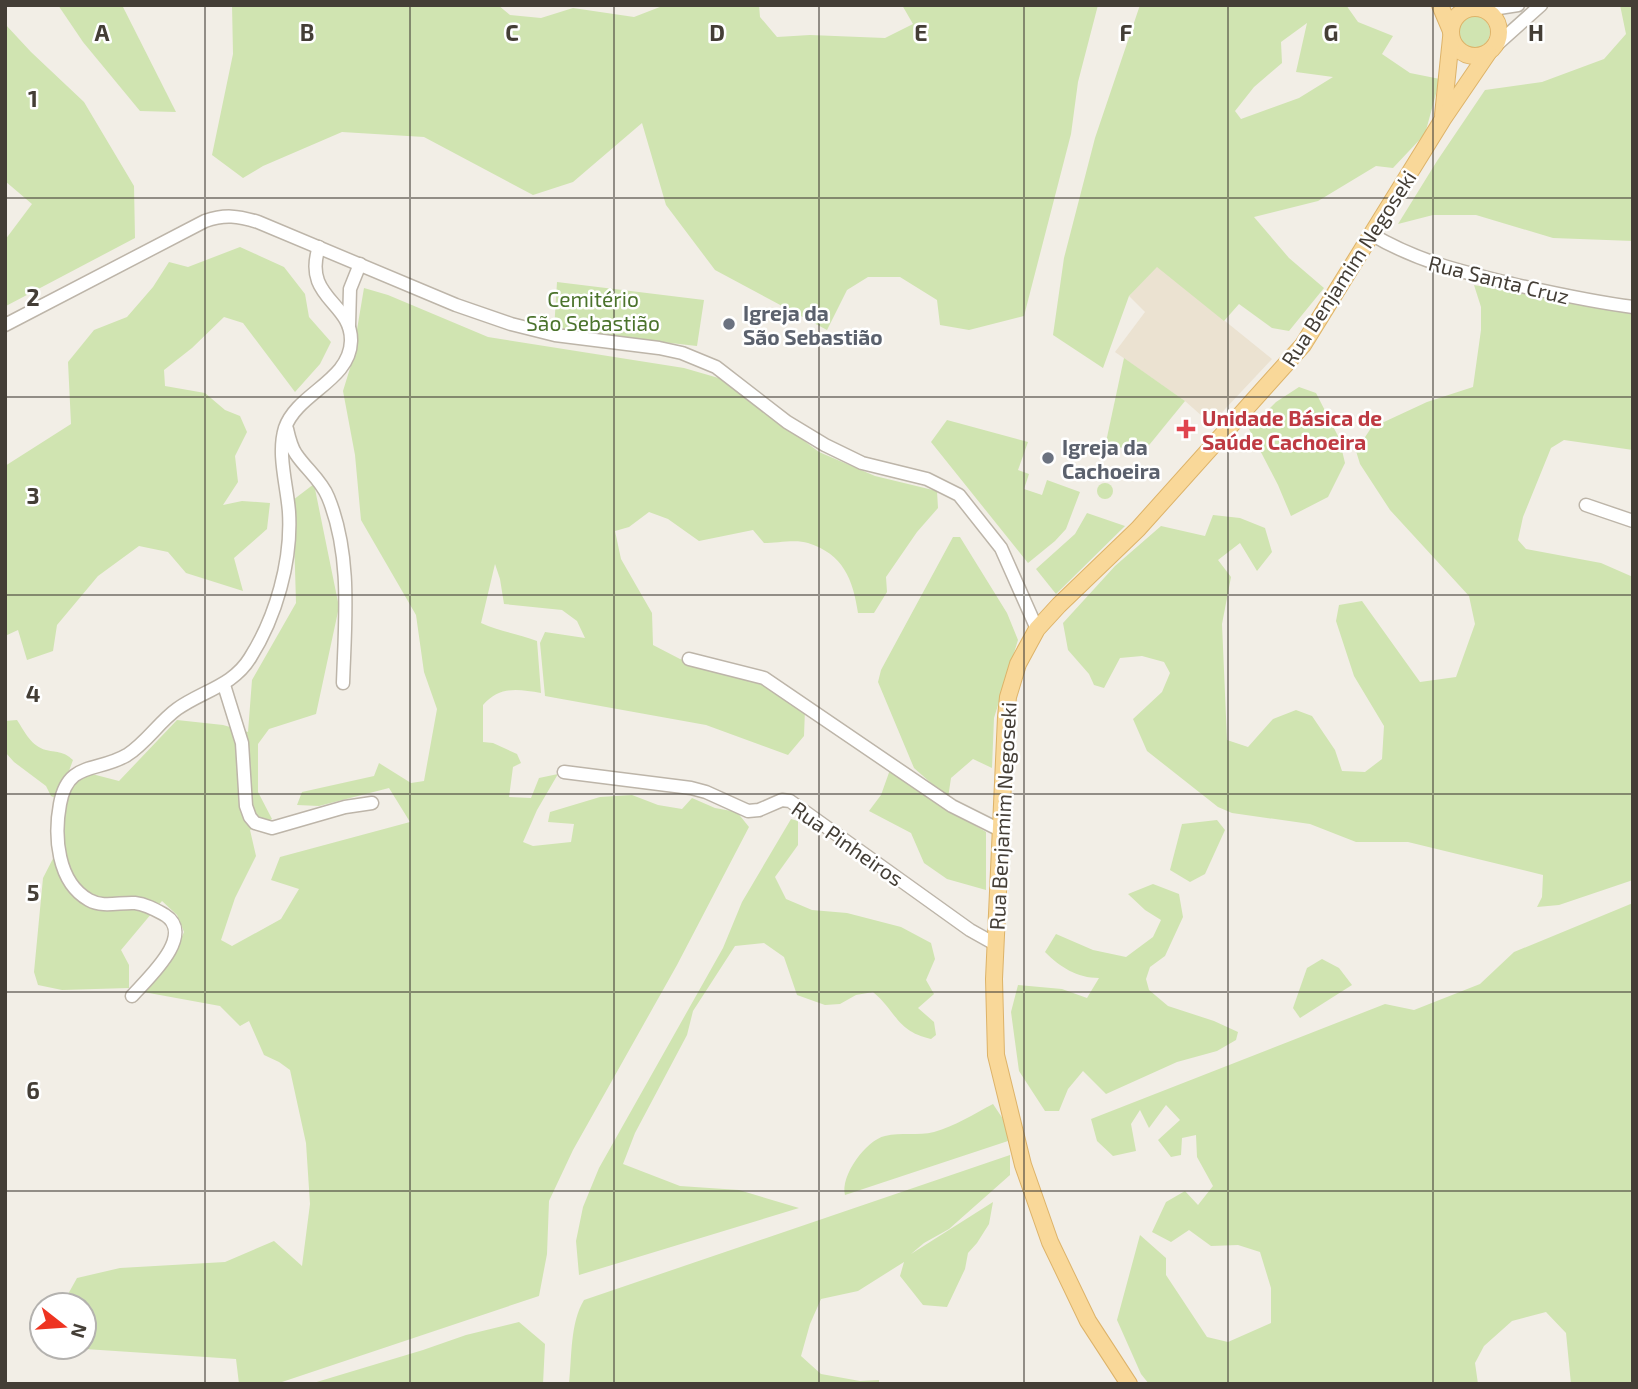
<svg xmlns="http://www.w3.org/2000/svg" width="1638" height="1389" font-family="'Exo 2',sans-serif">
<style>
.education{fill:#ebe2d1}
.green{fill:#d0e4b1;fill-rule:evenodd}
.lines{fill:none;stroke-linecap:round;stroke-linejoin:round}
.minor-casing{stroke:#bdb5a9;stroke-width:15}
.major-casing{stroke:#ddb369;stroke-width:18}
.minor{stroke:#fff;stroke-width:12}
.major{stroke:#f9d899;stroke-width:16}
.grid{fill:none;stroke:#443e36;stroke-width:2;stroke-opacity:0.55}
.worship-dot{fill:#6b7280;stroke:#fff;stroke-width:2.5}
.health-dot{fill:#e0444e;stroke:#fff;stroke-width:2.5}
.labels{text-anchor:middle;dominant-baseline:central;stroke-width:5;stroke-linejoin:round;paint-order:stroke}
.street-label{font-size:21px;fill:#443e36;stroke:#fff}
.park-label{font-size:21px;fill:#4b732c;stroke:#fff}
.worship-label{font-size:21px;font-weight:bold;fill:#5b616d;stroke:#fff;text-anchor:start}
.health-label{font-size:21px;font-weight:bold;fill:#be3a42;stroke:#fff;text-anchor:start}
.grid-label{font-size:23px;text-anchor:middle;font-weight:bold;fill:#443e36;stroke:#fff;stroke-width:5;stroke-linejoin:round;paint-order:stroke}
</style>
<rect width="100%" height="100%" fill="#f2eee6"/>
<!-- education -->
<path class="education" d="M1157,266L1272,359L1211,424L1185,401L1115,352L1145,312L1129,296Z"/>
<!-- green -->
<g class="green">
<path d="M58,5H122L176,112L140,111L83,42Z"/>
<path d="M232,5H498L510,15L541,18L573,8L634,17L665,5H759L760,17L777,37L810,35L885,38L913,24L902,5H1098L1078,82L1071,134L1024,316L969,330L940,325L937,300L900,277H868L847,290L827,330L715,270L666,205L642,123L573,182L533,195L424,137L342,132L263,166L243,178L212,155L233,54Z"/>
<path d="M1140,5H1346L1358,22L1393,36L1382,54L1410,73L1440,79L1425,134L1393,168L1376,166L1318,201L1254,217L1289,258L1324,288L1289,331L1272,328L1239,304L1224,321L1157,267L1129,296L1103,368L1053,335L1064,258L1095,138ZM1307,23L1296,72L1333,77L1299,98L1241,119L1235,111L1254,87L1282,63L1281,42Z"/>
<path d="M1620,5H1633V241L1553,238L1476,215H1433L1398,224L1437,161L1485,90L1542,82L1604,59L1626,34Z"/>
<circle cx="1474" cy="32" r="16"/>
<path d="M5,24L31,52L84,102L134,186L135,238L6,306L5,240L32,204L5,181Z"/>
<path d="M240,247L284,267L305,294L309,317L331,342L320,364L295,392L243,323L224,317L192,348L164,370L165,386L205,393L225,410L240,416L247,432L235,456L238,482L223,505L242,501L270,503L267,529L234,558L243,591L186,573L168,552L139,546L98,576L57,625L53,651L27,660L18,630L5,636V466L71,424L68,362L94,330L127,317L153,287L169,262L188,267Z"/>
<path d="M557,282L704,300L697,346L554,330Z"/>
<path d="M1474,285L1633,313V450L1564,440L1551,448L1523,517L1518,540L1526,549L1601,563L1633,577V880L1559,905L1537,907L1542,897L1543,875L1408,842H1356L1310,824L1232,813L1218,807L1147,751L1133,719L1162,692L1170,673L1164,662L1142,656L1120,658L1104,688L1094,685L1089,674L1068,650L1063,623L1115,566L1161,526L1205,536L1213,515L1240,518L1265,528L1272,552L1257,571L1240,543L1218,560L1231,577L1222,624L1227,740L1248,747L1273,719L1296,710L1312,716L1335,750L1342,771L1365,772L1382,759L1384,726L1354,676L1336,621L1339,605L1362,601L1420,682L1456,677L1475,624L1469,596L1390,510L1360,464L1345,463L1328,497L1291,516L1278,485L1249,429L1276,402L1299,387L1316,393L1339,438L1345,463L1360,464L1356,451L1371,428L1427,402L1473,387L1481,330V307Z"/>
<path d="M364,288L388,295L488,337L684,368L722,379L819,452L875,476L937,491L938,508L917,532L886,577L887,592L874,613H858C853,579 843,554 808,543C796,539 777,543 764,543L753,530L699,541L668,519L649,512L629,527L615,531L621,559L652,613L653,645L680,659L751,678L805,709L804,736L788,755L706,725L545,696L540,643L545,632L585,638L577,621L562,610L504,604L500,579L495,564L481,623C499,631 518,634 537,641L541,693C517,689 500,686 483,705V742L493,743L517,754L521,763L513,767L509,797L531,798L539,778L558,774L537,810L523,842L533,846L571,842L574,824L548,822L550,812L600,797L632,795L658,805L682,809L692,798L715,808L737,812L749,827L677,965L573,1150L549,1201L547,1254L539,1296L276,1384H239L236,1359L70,1348L84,1347V1305H62L77,1278L120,1268L225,1262L274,1241L302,1266L310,1204L306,1143L290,1070L279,1062L264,1055L249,1021L240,1026L220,1006L138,991L169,965L184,932L177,915L162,901L121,950L129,965V988L62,990L38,985L34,972L43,878L63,839L66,803L51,796L46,786L14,762L5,752V721L17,720C25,732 31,746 46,750C59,753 63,751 73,760L69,771L78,779L92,774L119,781L177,720L223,725L248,732L252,680L296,603L293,500L314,484L339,607L316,714L269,729L258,744V792L272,819L250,830L256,856L235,898L221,940L232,946L281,919L299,889L271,880L280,857L410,822L389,788L319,806L297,805L302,792L374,776L379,763L411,783L424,781L437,709L424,672L416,615L361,520L355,455L343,391L351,365Z"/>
<path d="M1124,358L1185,401L1141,455L1106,442Z"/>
<path d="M947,420L1028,442L1018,470L1029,474L1024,489L1042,495L1047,480L1080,492L1066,529L1055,541L1028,563L931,442Z"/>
<circle cx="1105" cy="491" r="8"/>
<path d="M1087,513L1125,526L1056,594L1036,569L1075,534Z"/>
<path d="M953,537H960L1007,613L1018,640L994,718L992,768L973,759L951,778L948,798L914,768L878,682L881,670Z"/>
<path d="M891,767L934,801L986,832V890L947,879L924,863L911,833L869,811L881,795Z"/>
<path d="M791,819L798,821V845L775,877L786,899L812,910L847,913L901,927L931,943L935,959L926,980L934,994L918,1008L934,1022L936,1035L931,1039C896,1031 897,1012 873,992L856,995L840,1004L825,1005L797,995L784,957L764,943L735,946L693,1011L687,1035L635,1133L623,1164L680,1186L739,1190L799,1208L579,1275L576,1241L583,1207L599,1168L723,948L742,902Z"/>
<path d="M1217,820L1225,830L1205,874L1190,882L1170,870L1182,824Z"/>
<path d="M1153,884L1179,894L1183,917L1165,956L1150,967L1146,979L1149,990L1168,1006L1214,1021L1238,1032L1236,1040L1217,1051L1177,1062L1106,1094L1083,1071L1068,1089L1059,1111H1045L1019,1071L1011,1012L1018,985L1062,989L1087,998L1099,978C1077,978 1060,967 1045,952L1056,934L1093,950L1126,957L1153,937L1161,920L1145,910L1128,894Z"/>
<path d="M1633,903V1384H1571L1566,1333L1546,1312L1512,1321L1484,1346L1475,1363L1478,1384H1149L1141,1374L1117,1320L1140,1235L1166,1258V1275L1207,1337L1228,1342L1271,1323V1288L1260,1252L1238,1245L1211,1246L1189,1230L1171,1242L1152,1232L1166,1202L1185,1191L1198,1205L1213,1186L1197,1157L1196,1135L1182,1138L1181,1155L1171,1157L1158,1140L1180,1120L1166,1105L1149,1128L1140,1110L1131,1124L1136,1151L1113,1156L1097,1141L1091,1119L1385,1004L1414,1010L1480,984L1514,952Z"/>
<path d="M1322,959L1339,968L1352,985L1300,1018L1293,1008L1307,968Z"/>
<path d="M993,1104L1005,1122L1008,1141L845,1195C840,1176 866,1140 885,1136C901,1132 918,1136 934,1132C955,1126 974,1114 993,1104Z"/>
<path d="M1010,1155V1175L949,1229L924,1243L911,1254L993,1202L989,1224L977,1243L968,1253L965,1269L947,1307L923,1305L900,1276L904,1262L858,1291L821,1299L810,1324L801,1356L821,1374L860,1381L879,1380V1384H569C572,1357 570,1323 584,1300Z"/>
<path d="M519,1322L545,1344L543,1384H310L423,1350L466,1335Z"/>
</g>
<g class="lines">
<!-- minor casing -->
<g class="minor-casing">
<g id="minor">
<path d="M1486,10L1518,5"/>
<path d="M1493,48L1541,5"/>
<path d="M1371,234C1416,261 1462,272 1512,284C1552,293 1592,302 1633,307"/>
<path d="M5,325L205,221C225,214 238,216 258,222L456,305L511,324L555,335L659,348L682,353L716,367L787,422L825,445L862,463L927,479L959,495L1001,548L1037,629"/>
<path d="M349,326L350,289L360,264"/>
<path d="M287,429C289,438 291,447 296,454C306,469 321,480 328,497C352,555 345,622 343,683"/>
<path d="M1586,505L1633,521"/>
<path d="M689,659L764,678L952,806L1000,830"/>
<path d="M224,685L242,743L246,806L250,817L255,823L272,828L345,807L372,803"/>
<path d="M564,772L691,788L706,792L748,811L759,810L782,800L790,801L970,930L995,944"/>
<path d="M132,996C148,978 196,935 165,915C156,910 146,904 135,903C120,902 103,908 89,900C57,882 54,836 60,804C68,760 97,773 127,755C146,743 159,722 177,709C202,691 233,686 250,658C276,617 292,561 289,512C287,485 277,454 285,428C297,393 350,381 351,341C352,302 302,298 319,247"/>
</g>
</g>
<!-- major casing -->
<g class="major-casing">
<g id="major">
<path d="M1440,5L1451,31"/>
<circle cx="1475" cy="32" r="24"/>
<path d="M1443,115L1451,38"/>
<path d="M1129,1384L1088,1321L1050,1242L1023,1165L996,1055L994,979L1006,717L1008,697L1018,664L1037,629L1059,605L1138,529L1303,345L1443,119L1488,53"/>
</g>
</g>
<!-- minor -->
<use href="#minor" class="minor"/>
<!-- major -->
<use href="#major" class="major"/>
</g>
<!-- grid -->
<path class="grid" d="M205,5V1384M410,5V1384M614,5V1384M819,5V1384M1024,5V1384M1228,5V1384M1433,5V1384M5,198H1633M5,397H1633M5,595H1633M5,794H1633M5,992H1633M5,1191H1633"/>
<!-- markers -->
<g class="worship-dot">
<circle cx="729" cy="324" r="7"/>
<circle cx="1048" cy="458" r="7"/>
</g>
<path class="health-dot" d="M1182.5 418.5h7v7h7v7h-7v7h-7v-7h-7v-7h7z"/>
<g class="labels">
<!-- street labels -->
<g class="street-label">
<text transform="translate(1348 268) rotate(-57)">Rua Benjamim Negoseki</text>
<text transform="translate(1499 279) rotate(14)">Rua Santa Cruz</text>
<text transform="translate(1002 816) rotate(-87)">Rua Benjamim Negoseki</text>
<text transform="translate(848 843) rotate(35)">Rua Pinheiros</text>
</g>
<!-- park labels -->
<g class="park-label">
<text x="593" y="298">Cemitério<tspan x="593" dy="24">São Sebastião</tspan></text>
</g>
<!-- worship labels -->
<g class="worship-label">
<text x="743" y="312">Igreja da<tspan x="743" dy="24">São Sebastião</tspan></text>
<text x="1062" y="446">Igreja da<tspan x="1062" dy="24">Cachoeira</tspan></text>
</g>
<!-- health labels -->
<g class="health-label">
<text x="1202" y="417">Unidade Básica de<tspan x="1202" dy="24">Saúde Cachoeira</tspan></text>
</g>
</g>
<g class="grid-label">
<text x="102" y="41">A</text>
<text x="307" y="41">B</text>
<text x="512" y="41">C</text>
<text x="717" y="41">D</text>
<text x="921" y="41">E</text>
<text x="1126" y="41">F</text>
<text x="1331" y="41">G</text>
<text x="1536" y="41">H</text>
<text x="33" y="107">1</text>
<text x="33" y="306">2</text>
<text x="33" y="504">3</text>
<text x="33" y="702">4</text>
<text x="33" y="901">5</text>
<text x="33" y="1099">6</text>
</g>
<!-- border -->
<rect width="1638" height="1389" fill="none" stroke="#443e36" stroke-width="14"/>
<!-- north arrow -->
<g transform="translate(63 1326) rotate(107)"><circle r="33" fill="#ffffff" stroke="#b4b2af" stroke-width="2"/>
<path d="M0-5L12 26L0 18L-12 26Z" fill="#ee3421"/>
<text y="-10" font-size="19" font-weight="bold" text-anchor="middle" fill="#443e36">N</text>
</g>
</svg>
